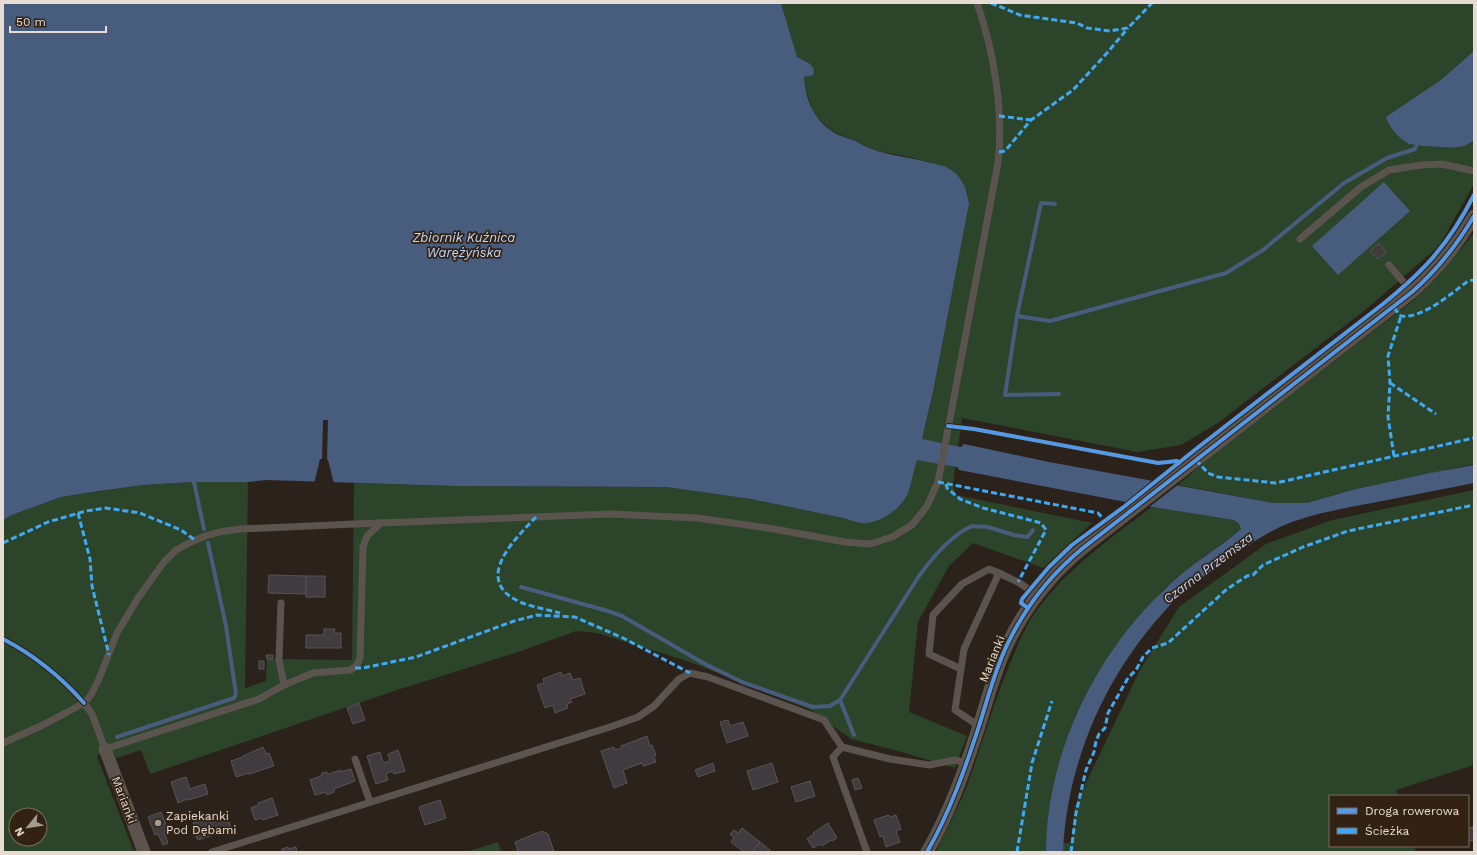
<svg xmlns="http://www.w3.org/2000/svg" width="1477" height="855" font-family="'Work Sans',sans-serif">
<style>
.green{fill:#2c4429;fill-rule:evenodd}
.water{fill:#485c7e}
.pier{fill:#2b231b}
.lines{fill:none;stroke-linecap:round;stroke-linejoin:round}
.stream{stroke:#485c7e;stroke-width:4}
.building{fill:#3f3b3f;stroke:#585354}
.lane{stroke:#5b544e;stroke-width:7}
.street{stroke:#5b544e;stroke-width:13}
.quiet{stroke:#3fa9f5;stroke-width:3;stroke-dasharray:6 3;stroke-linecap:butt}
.cycleway-casing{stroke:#322214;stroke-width:6}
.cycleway{stroke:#5399e6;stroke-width:4}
.poi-dot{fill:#a59b93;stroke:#322214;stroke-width:1.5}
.labels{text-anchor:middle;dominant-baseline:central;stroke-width:3.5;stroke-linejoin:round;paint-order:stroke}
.street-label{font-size:12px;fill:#e7dcd3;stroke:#322214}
.poi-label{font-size:12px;fill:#e7dcd3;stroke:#322214;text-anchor:start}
.water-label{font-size:13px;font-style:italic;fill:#c2d9ff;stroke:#322214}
</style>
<rect width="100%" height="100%" fill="#2b231b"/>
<!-- green -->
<g class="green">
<path d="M781,3H1474V184L1439,246L1364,311L1218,423L1181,445L1138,452L962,418L953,484L956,495L1092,523L1043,568L973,543L949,566L918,622L909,712L967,736L955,768L902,752L851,739L811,710L690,662L597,633L576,631L518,652L397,690L150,774L141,750L117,758L110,750L97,756L134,852H3V520L12,515L61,497L143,485L194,482H248L245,688L266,681L267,659L352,660L354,483L454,486L666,487L751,499L843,518L858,522L880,519L901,505L922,439L934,387L969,204L967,192L946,167L909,157L877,151L830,130L817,118L812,109L804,85V77L811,75L796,55ZM16,815H40V839H16Z"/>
<path d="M1474,233V464L1352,490L1307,503H1273L1178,485L1211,456L1415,299L1438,276Z"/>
<path d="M1474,490V765L1396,790L1398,796H1330V846H1414L1416,852H1063V843H1071L1075,806L1140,670L1179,607L1266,544L1332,520Z"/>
<path d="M1152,507L1234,520L1239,524L1241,529L1234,535L1204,556L1162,591L1076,715L1064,749L1054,784L1049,813L1046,852H936C946,829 959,807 968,783C982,744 993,705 1009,666C1015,652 1021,636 1029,622C1059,574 1108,540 1152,507Z"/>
<path d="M498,842L501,852H466Z"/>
</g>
<!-- water -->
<g class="water">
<path d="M3,3H781L797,57L810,64L814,69L813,75L804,77C805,97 813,118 830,130C837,135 847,138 855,141C862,145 870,148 877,151C894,156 913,158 931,163C936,164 941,165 946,167C961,174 967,188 969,204L934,387L922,439L961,447L964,444L1049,462L1273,503H1307L1352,490L1430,473L1474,465V483C1440,490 1406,496 1372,503C1345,508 1317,513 1292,522C1270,530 1247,546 1228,559C1211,571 1194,582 1179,596C1111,663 1067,756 1063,852H1046C1046,757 1094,656 1163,591C1176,578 1190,567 1205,556C1217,547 1230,539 1241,529L1239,524L1234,520L1152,507L959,470L957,467L917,460C913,471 912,482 908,493C902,508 883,521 867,523C859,524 851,520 843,518L751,499L666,487L454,486L267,480L248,482H194L143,485L93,492L61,497L12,515L3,520Z"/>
<path d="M1474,51V140C1471,142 1467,145 1463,146C1455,149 1419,146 1410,144C1401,141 1388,126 1386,117L1441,80Z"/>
<path d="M1384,182L1410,211L1338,275L1312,246Z"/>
</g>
<!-- pier -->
<g class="pier">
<path d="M323,420H328L327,459L328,460L334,484H314L320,459H322Z"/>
<path d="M1156,479L1179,484L1148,508L1126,503Z"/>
</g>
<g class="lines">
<!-- stream -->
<g class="stream">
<path d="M1017,316L1041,203L1055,204"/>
<path d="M1059,394L1005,395L1017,316L1050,321L1226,273L1263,250L1344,183L1387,158L1415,149L1417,144"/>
<path d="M194,482L204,529"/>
<path d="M521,587L608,611L622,616L705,664L742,682L813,707L830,706L840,700L919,576C932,558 952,535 972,526L988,527L1014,535L1027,537L1030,534L1033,530"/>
<path d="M840,700L854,735"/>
<path d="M117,737L234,698L236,694L226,626L208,543"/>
</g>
</g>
<!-- building -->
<g class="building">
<path d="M1379,243L1386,252L1378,259L1370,251Z"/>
<path d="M269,575L306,576V594L268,593Z"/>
<rect x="306" y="576" width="19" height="21"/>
<path d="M324,629H335L334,633H341V648H306V635H324Z"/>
<path d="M266,655H273V659H267Z"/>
<rect x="259" y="661" width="5" height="8"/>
<path d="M561,672L562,676L570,673L573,680L580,678L585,694L570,699L572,702L567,704L568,708L555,713L553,705L545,708L537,685L544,683L543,679Z"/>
<path d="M359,703L365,720L353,724L347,708Z"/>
<path d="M728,720L730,726L743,722L748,736L727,743L720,722Z"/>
<path d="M647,736L650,746L652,745L656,755L654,756L656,762L643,766L642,763L623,770L627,783L614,788L601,751L614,747L615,750L622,748L621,746Z"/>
<path d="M263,747L266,754L269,753L274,766L249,774V773L236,777L231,761L243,757V756Z"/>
<path d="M398,750L405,771L394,774L393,771L386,774L388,780L376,784L367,756L380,752L383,763L390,761L388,754Z"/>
<path d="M713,763L715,771L698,777L695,770Z"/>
<path d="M772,763L778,782L753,790L747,771Z"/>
<path d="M351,769L355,781L334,789V792L327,795L326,792L315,795L310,780L321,776L322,773L326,772L329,774L340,770V772Z"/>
<path d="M186,777L190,789L205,784L208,794L188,800L187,799L178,803L171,782Z"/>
<path d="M858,778L862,788L855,790L852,780Z"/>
<path d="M810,781L815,796L796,802L791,787Z"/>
<path d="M272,798L278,815L263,820L262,818L255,820L251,808L258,805V803Z"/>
<path d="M440,800L446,818L425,825L419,807Z"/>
<path d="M161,812L168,830L164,832L168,843L163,845L158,834L155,835L148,817Z"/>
<path d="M225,814L227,823L229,822L231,828H229L230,830L218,834V832L214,835L209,819Z"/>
<path d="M889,815L890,817L896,815L901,829L896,831L900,842L886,847L883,836L880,837L874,820Z"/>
<path d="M209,819L214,835L213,834L209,835L210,836L198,840L194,833L196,832L193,823Z"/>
<path d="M828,823L837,838L832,841L831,840L822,846L820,844L813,848L807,839L814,834L813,833Z"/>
<path d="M1473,826L1474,841L1468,840V827L1473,828Z"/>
<path d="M742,828L760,842L752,852H744L731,842L734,838L730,834L734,830L738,833Z"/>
<path d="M542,831L548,834L554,852H518L515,842Z"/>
<path d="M760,842L772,852H752Z"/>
<path d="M288,847L289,849L296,847L297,852H280L282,851V849Z"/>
</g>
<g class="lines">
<!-- lane -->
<g class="lane">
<path d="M1300,239L1361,187L1389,170L1422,165L1442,164L1474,171"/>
<path d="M1389,265L1412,292"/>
<path d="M281,603L279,660L284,685"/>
<path d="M961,669L929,654L933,615L962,584L989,569L999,573"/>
<path d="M84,703L92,714L105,749L259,699L284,685L313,673L351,670L357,665L360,658L363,547L367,536L381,523"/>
<path d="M979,726L955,710L964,649L999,573L1018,582L1037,595"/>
<path d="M3,743L43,725L84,703L91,695L99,679L117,633L138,598L164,562L176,550L191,542L205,536L219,532L240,529L354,524L611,514L697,518L774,529L845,542L870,544L892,537L912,525L927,506L938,482L998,163C1004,113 994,51 977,3"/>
<path d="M842,747L833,757L867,852"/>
<path d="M355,759L370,802"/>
<path d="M212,852L613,726L638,717L654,706L679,679L690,673L708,677L824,720L842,747L890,759L929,765L955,760L966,763"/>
</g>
<!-- street -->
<g class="street">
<path d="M105,749L144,852"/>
<path d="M927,852C950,812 965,769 979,726C988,698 995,669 1008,643C1026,606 1051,574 1083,548L1412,292C1437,270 1457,245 1474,216"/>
</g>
<!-- quiet -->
<g class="quiet">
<path d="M991,3L1020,15L1077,23L1087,28L1110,31L1128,28L1152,3"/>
<path d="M999,116L1031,120"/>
<path d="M999,152L1005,151L1031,120L1073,90L1107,53L1128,28"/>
<path d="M1394,308L1401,316C1422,319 1451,294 1468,281L1474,280"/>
<path d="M1390,383L1436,414"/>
<path d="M1394,456L1388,417L1390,383L1388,356L1401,316"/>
<path d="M1196,460L1208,473L1218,477L1276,483L1474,438"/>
<path d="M938,482L1098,513L1105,521"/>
<path d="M946,484L947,488L960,499L983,508L1041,523L1046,530L1018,582"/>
<path d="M78,513L90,559L92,586L109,655"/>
<path d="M536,517C515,539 473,579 518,601C530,607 546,609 560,613"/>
<path d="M3,543L48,522L86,511L106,508L140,513L181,530L195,540"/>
<path d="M355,668H363L416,657L514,621L537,615L575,617L623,638L690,673"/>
<path d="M1017,852L1032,763L1052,701"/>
<path d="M1071,852L1076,813L1086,770L1094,752L1096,741L1099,734L1105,728L1108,713L1128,678L1136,670L1143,657L1152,648L1168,643L1227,589L1247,576L1253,575L1263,565L1303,547L1348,531L1474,505"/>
</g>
<!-- cycleway casing -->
<g class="cycleway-casing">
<g id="cycleway">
<path d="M948,426L974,429L1158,463L1177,461L1179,463"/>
<path d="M1028,608L1021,603L1022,599L1049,567L1072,545L1125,506L1196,449L1383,304C1425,270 1449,244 1474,195"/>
<path d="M3,639C34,655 61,677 84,703"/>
<path d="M927,852C950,812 965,769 979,726C988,698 995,669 1008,643C1026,606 1051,574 1083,548L1412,292C1437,270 1457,245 1474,216"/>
</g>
</g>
<!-- cycleway -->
<use href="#cycleway" class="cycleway"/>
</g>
<!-- markers -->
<circle class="poi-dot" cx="158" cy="823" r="4"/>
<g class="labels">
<!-- street labels -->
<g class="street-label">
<text transform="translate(992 659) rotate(-68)">Marianki</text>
<text transform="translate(124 800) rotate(69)">Marianki</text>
</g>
<!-- poi labels -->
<g class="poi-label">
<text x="166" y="816">Zapiekanki<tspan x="166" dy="14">Pod Dębami</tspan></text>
</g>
<!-- water labels -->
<g class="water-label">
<text x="464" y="237">Zbiornik Kuźnica<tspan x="464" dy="15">Warężyńska</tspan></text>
<text transform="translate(1208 568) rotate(-37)">Czarna Przemsza</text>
</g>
</g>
<!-- border -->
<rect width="1477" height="855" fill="none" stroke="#e7dcd3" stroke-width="8"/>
<!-- legend -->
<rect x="1329" y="795" width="140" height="52" fill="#322214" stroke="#7a6c60"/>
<rect x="1337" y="808" width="20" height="6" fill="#5399e6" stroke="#7a6c60"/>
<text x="1365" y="815" font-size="12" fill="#e7dcd3">Droga rowerowa</text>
<rect x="1337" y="828" width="20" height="6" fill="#3fa9f5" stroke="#7a6c60"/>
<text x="1365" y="835" font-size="12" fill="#e7dcd3">Ścieżka</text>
<!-- north arrow -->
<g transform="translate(28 827) rotate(240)"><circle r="19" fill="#322214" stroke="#7a6c60"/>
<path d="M0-3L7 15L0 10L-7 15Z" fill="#a59b93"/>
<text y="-6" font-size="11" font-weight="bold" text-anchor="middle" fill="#e7dcd3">N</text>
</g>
<!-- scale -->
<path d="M10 26v6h96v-6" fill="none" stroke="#e7dcd3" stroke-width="2"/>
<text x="16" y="26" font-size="12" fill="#e7dcd3" stroke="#322214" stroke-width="3" paint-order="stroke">50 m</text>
</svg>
